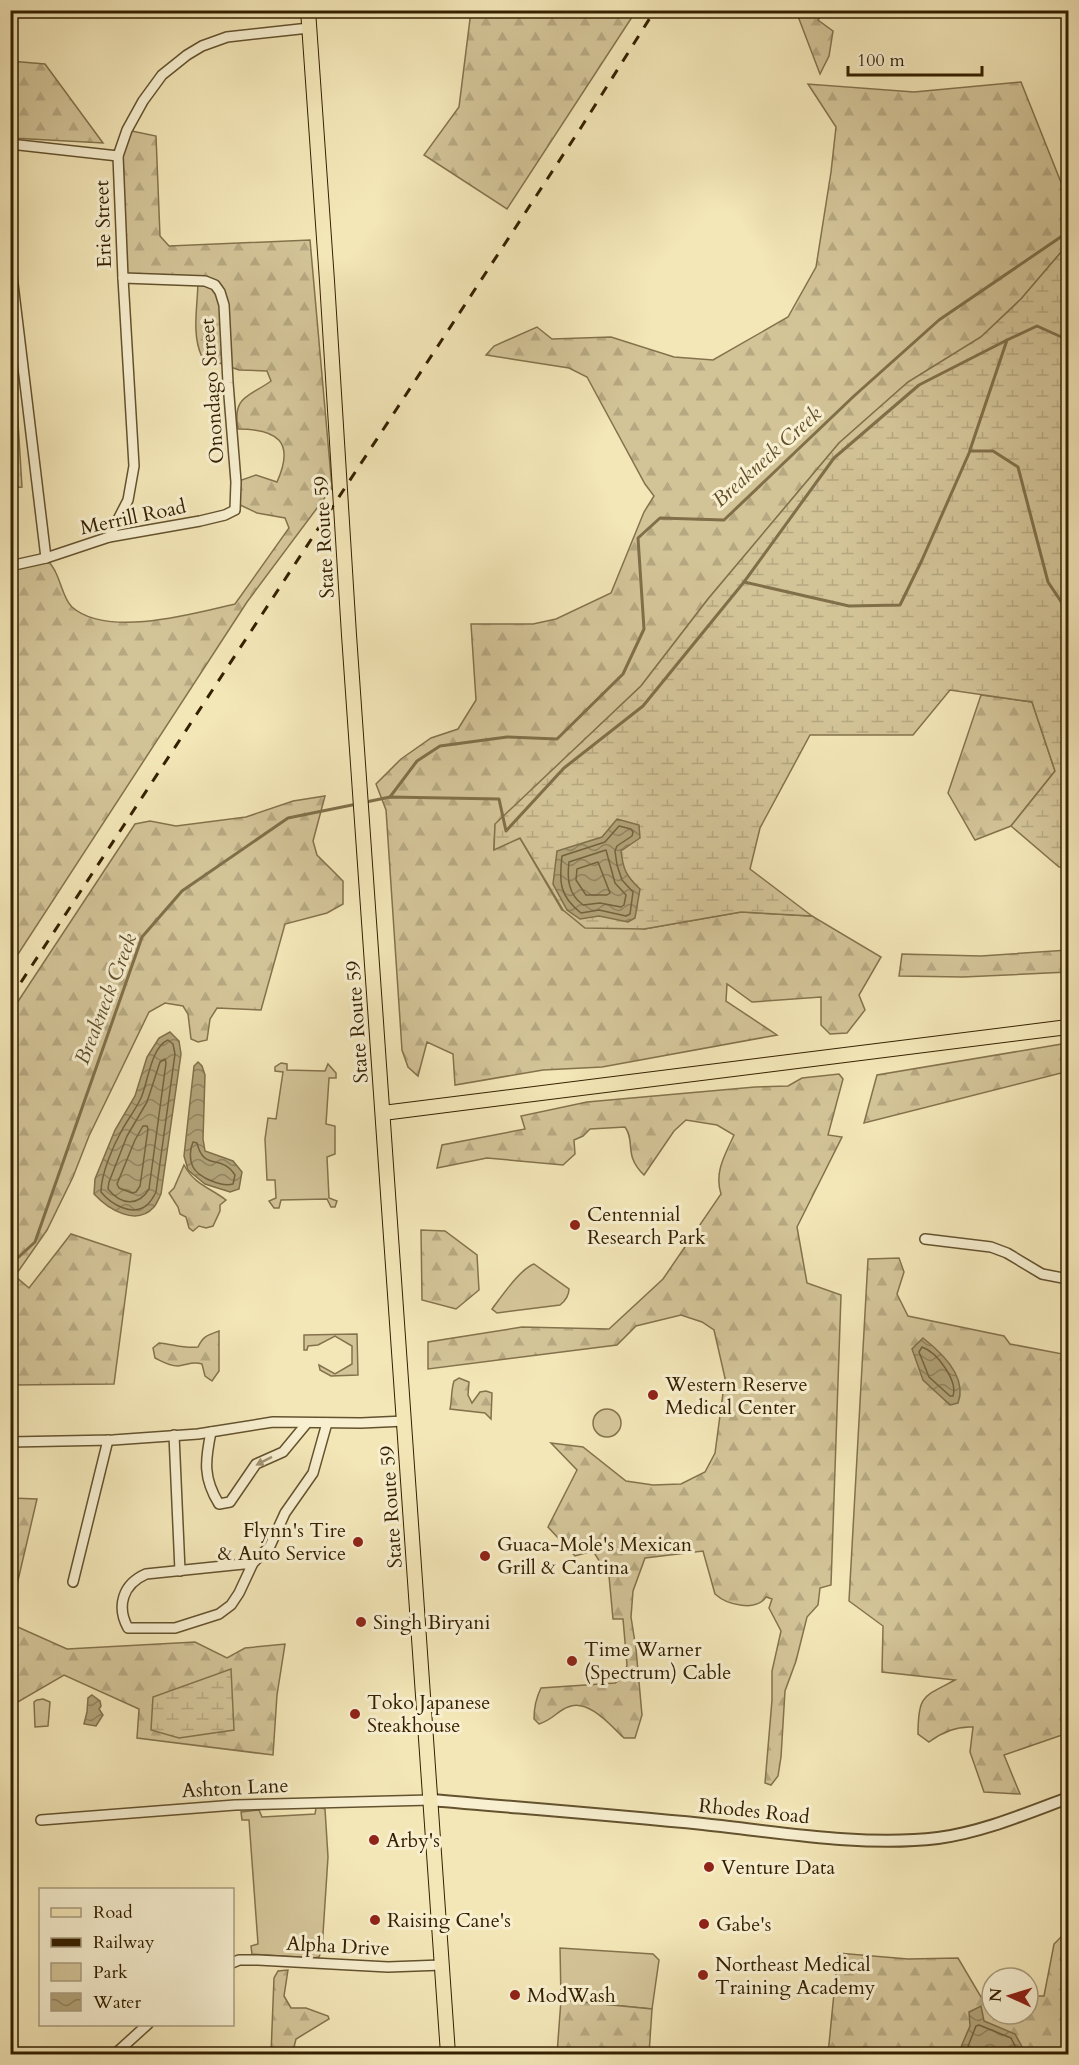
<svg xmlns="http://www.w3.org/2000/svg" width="1079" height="2065" font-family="Cardo,serif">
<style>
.green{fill:#d3c498;stroke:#84724c;stroke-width:1.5}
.forest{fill:url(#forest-firs);stroke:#84724c;stroke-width:1.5}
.wetland{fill:url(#wetland-marsh);stroke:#84724c;stroke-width:1.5}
.water{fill:url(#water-waves);stroke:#806f49;stroke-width:1.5}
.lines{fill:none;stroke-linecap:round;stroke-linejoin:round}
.shore{stroke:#74623c;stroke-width:1.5}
.stream{stroke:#806f49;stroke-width:3}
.minor-casing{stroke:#64522e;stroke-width:12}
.tertiary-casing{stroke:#64522e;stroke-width:14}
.primary-casing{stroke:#352000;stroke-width:16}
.minor{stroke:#f7efd0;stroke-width:9}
.tertiary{stroke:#f7efd0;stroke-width:10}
.primary{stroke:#f3e6b7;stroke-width:14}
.rail{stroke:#352000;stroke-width:3;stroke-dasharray:10 10;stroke-linecap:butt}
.oneway{fill:#a09272}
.poi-dot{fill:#8f2418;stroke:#f7efd0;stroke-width:2}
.labels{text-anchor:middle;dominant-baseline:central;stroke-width:6;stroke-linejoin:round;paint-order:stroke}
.street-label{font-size:20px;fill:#352000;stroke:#f7efd0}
.poi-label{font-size:20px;fill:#352000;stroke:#f7efd0;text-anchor:start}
.water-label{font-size:21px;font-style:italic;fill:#614e2a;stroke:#f7efd0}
</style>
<defs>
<pattern id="forest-firs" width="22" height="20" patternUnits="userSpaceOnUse" patternTransform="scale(1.5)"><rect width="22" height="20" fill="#d3c498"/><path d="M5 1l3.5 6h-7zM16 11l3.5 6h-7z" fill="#b6a881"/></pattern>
<pattern id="wetland-marsh" width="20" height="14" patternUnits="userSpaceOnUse" patternTransform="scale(1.5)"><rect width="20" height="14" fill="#d3c498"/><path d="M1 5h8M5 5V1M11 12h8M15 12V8" fill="none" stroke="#b6a881"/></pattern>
<pattern id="water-waves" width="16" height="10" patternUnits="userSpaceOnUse" patternTransform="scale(1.5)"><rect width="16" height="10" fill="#b2a379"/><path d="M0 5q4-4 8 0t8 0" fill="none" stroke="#928461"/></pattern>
</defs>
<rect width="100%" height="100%" fill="#f3e6b7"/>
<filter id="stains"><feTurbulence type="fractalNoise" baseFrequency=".00333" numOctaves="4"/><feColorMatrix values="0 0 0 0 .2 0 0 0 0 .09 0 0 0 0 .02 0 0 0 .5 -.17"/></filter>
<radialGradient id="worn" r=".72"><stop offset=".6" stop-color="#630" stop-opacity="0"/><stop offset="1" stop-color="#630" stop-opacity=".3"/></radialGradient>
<!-- green -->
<g class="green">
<path d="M281,1063L287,1064V1070L325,1071L328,1064L336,1073V1078H329L326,1124L335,1126V1154L327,1157L329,1198L337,1201L335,1207H331L327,1199L281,1200L279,1208H274L269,1201L276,1198L275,1180H267L265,1139L268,1118L276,1119L283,1072L275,1071V1067Z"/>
<path d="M534,1264L569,1289C569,1296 565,1301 560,1305L497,1313L492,1309C502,1296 520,1269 534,1264Z"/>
<path d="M357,1334L358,1375L331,1376L320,1370L319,1365L335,1374L352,1364V1346L335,1336L318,1345L308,1346L307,1350H304V1335Z"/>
<circle cx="607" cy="1423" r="14"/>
<path d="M43,1699L50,1702L48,1726L35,1727L34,1702L37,1700Z"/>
<path d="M319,1807L325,1809L328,1857L322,1949L319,1957L314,1958L252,1954L251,1946L258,1944L249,1820H242L241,1812L259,1810L262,1817L315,1814L316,1808Z"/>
<path d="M560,1948L653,1954L659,1960L652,2009L561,2000Z"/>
</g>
<!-- forest -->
<g class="forest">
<path d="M471,11H636L507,209L424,155L459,107Z"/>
<path d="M796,11H824L818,20L833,31L829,56L820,74Z"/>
<path d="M10,61L45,64L103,143L11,138Z"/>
<path d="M1021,82L1068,200V244L1021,299L981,337L908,382L839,443L708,599L641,686L495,825L494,849L520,838L562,910L644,929L741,912L812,916L881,957L859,995L865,1010L847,1033L830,1034L821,1025V997L752,1002L727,984L726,1001L777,1035L602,1067L543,1070L455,1085L453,1054L427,1042L418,1076L408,1067L402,1050L386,810L376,784L401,759L431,738L458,729L476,700L471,624H533L556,619L611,593L644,512L654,496L645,484L587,377L569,368L486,355L494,346L537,327L552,339L611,337L674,357L713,360L788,317L816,267L831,172L836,127L808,84L914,92Z"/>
<path d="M127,130L156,136L160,236L169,246L310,240L332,488L247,602L11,965V566L46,558C50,563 54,568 56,573C61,583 64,600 72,607C107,638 193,614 235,604L289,528L285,518L257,513L236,503V482L256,475L277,482C295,442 278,429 238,429C232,396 249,397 271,381L267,371L239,370L202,357C191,334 198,305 198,280L123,278L118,156Z"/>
<path d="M11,396L17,406L22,487L11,488Z"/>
<path d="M981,695L1032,702L1055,771L1011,826L975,840L948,793Z"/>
<path d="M325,796L313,841L317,855L343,881V904L327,913L285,924L261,1010L217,1008L210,1019L207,1040L198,1042L191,1039L188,1014L183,1006L165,1003L149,1012L89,1136L73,1177L47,1230L15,1276L29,1288L71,1234L131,1254L114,1384L11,1385V1012L135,824L150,821L176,826L246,817L293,801Z"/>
<path d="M1068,950V972L963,977L899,976L902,954L981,956Z"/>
<path d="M1068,1043V1076L1061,1073L864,1123L877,1075Z"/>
<path d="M839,1074L843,1079L828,1135L842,1137L797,1227L807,1283L841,1295L831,1585L820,1588L818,1605L807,1617L796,1661L785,1691L781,1757L778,1776L771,1785L765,1783L772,1700V1671L781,1631L769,1608L772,1599L766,1597C756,1612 727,1605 715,1594L703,1551L645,1558L633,1591L631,1617L636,1649L642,1715L635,1738H624C611,1726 588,1698 568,1707C557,1711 554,1719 539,1724L534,1719C534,1708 536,1698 541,1688L615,1683L623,1678L627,1665L623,1619H613L609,1576L593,1551L575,1556L548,1527L577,1470L551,1443L583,1447L626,1481L653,1485L681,1484L705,1472L715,1453L725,1378L714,1330L702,1322L681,1315L636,1326L617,1345L428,1369V1342L522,1327L609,1329L663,1279L721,1194C714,1172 725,1155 734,1135L717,1125L686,1120L674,1131L644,1175C623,1155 636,1142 625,1127L590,1129L583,1136L574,1140L575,1154L563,1165L487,1158L437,1168L442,1145L525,1129L521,1116L587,1102L755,1087L788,1086L802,1078Z"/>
<path d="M184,1165C195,1185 209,1187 226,1200L220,1205V1211L213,1226L206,1228L199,1226L193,1231L189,1228L186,1217L180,1214L178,1207L169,1193L174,1188Z"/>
<path d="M421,1230L445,1231L477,1255L479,1290L456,1309L422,1300Z"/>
<path d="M899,1258L904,1272L897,1294L908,1316L1004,1336L1010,1344L1068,1355V1733L1004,1755L1020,1794L984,1792L970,1752L973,1727C956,1726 942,1732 929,1742L918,1734C918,1695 923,1697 955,1680L882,1672L883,1626L849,1601L868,1259Z"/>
<path d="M219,1331V1371L212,1381L205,1376L202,1364C192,1361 188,1365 178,1366C169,1366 163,1362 155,1358L153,1348L159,1343C173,1344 184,1349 198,1347C203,1336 208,1335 219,1331Z"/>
<path d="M459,1378L469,1382L468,1395L472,1403L480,1392L486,1391L492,1393L491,1419L485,1413L450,1409C452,1400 451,1390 454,1381Z"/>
<path d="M11,1498L37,1499L12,1606L11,1624L67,1649L195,1642L227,1658L245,1648L285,1644L277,1695L273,1755L137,1738L139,1709L64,1675L11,1706Z"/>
<path d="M1068,1930V2050L1067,2054H828L838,1953L908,1959L958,1958L981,1997H992V2014H1028V1996H1044L1054,1944Z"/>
<path d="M288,1970L284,1996L291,2008H306L328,2016L329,2019L296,2039L294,2047L286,2052L287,2054H271L274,1978L278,1971Z"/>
<path d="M561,2000L652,2009L649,2054H557Z"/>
</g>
<!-- wetland -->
<g class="wetland">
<path d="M1068,244V867H1059L1011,826L1055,771L1032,702L950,690L913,735H810L760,828L750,869L812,916L741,912L644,929L585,928L563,910L520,838L494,850L495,824L641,686L708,599L839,443L908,382L981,337L1021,299Z"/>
<path d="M231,1669L234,1730L179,1738L151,1730L153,1697Z"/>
</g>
<!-- water -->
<g class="water">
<path d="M617,819L639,825L640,838L621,851C623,869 626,876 640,889L635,918L628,922L599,916L580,919L567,910L553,884L557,851L602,837Z"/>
<path d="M170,1032L179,1041L181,1054L161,1194C159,1198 157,1203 154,1207C136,1227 108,1209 94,1194L95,1179L115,1130L135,1096L147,1057L159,1038Z"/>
<path d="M198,1062L202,1066L205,1075L203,1139L205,1151L233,1161L242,1172L239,1189L230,1192L205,1184L188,1170L184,1156L194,1066Z"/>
<path d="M923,1338C941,1352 968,1377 958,1403L950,1405L923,1380L912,1349Z"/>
<path d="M92,1695L100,1701L101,1706L99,1709L103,1715L96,1726L84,1724L87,1712L88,1698Z"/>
<path d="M981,2006L984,2021L1015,2034L1026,2054H958L970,2026L969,2012Z"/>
</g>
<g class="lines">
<!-- shore -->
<g class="shore">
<path d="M619,826L631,829L633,832L632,836L617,846L615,851L617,865L622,880L633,892L630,914L626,916L599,910L581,913C559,896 559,881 562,856L605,842Z"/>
<path d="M606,850L615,883L626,895L624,905L621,907L600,903L583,905C568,894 567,878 569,862Z"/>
<path d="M598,862L610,893L607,895H586L576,880L577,869Z"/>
<path d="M168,1040L173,1044L175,1054L156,1192C154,1196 151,1201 148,1204C133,1218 111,1204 101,1192C101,1174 113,1146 122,1130C128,1119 136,1109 141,1098C148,1082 151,1047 168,1040Z"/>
<path d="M165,1059L166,1063L149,1189C138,1207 121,1205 108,1189L109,1182L127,1136L147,1102L160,1062Z"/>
<path d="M143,1126H147L148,1129L140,1186L136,1192L132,1193L119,1188L117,1184L135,1140Z"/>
<path d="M193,1142L197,1143C204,1172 221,1153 235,1175L233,1184C222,1187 199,1178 193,1167C189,1159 190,1149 193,1142Z"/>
<path d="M922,1347C937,1352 958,1381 953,1396H950L929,1377L919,1352Z"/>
<path d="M965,2054L976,2026L979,2025L1011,2038L1019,2054"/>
</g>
<!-- stream -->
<g class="stream">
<path d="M970,450L1007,340L1037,326L1068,340"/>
<path d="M744,582L834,458L919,385L1007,340"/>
<path d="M390,797L417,761L440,746L507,737L557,739L623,674L644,629L638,538L660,518L724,520L854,396L939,320L1068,232"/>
<path d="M366,802L390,797L499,799L506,831L564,768L643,706L744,582L849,606L900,605L922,560L970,451H993L1018,467L1048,582L1068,612"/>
<path d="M10,1265L35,1242L142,937L182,891L288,818L357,804"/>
</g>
<!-- minor casing -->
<g class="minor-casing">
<g id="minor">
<path d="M1049,10L1068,12"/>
<path d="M10,144L118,156"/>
<path d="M10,259L46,558"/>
<path d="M109,537L128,500L134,466L123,278L118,156L127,130L143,101L162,75L187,55L202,46L227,37L309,28"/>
<path d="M10,566L46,558L109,537L200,521L225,515L235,510L236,482L228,383L224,305L220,292L215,285L205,281L123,278"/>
<path d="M925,1239L991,1247L1007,1253L1042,1274L1068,1279"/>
<path d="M211,1432C205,1461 203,1478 219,1504L230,1502L256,1464L283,1452L307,1423"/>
<path d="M174,1435L180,1571"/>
<path d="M10,1442L113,1440L198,1434L273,1422L361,1423L405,1421"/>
<path d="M253,1563L239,1593L231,1605L219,1614L175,1628H128C116,1606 123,1584 146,1574Z"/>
<path d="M253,1563L270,1546L285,1513L313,1473L327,1423"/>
<path d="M73,1582L108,1440"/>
<path d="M41,1820L235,1805L431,1800"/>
<path d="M232,1963L239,1960H258L388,1967L442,1965"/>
<path d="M115,2054L148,2024"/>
</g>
</g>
<!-- tertiary casing -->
<g class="tertiary-casing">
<path id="tertiary" d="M431,1800C522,1808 612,1815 703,1824C777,1832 864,1847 938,1838C983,1832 1027,1813 1068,1798"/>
</g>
<!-- primary casing -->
<g class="primary-casing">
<g id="primary">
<path d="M308,10L327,281L349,635L448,2054"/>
<path d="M383,1113L1068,1027"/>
</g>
</g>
<!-- minor -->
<use href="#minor" class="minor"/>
<!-- tertiary -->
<use href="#tertiary" class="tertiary"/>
<!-- primary -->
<use href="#primary" class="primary"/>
<!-- rail -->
<path class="rail" d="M10,999L582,126L655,10"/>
</g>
<!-- one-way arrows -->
<defs><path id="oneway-solid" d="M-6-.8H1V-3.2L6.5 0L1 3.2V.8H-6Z" transform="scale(1.5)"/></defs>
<use class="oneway" href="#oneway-solid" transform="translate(264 1461) rotate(153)"/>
<!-- markers -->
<g class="poi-dot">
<circle cx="575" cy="1225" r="6"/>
<circle cx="653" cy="1395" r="6"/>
<circle cx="358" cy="1542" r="6"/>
<circle cx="485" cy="1556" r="6"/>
<circle cx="361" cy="1622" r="6"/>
<circle cx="572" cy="1661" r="6"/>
<circle cx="355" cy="1714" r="6"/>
<circle cx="374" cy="1840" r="6"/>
<circle cx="709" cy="1867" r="6"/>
<circle cx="375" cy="1920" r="6"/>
<circle cx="704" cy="1924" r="6"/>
<circle cx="703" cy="1975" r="6"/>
<circle cx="515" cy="1995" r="6"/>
</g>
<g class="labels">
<!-- street labels -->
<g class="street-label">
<text transform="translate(103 224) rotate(-92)">Erie Street</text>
<text transform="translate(212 391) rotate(-94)">Onondago Street</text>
<text transform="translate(133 517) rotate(-12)">Merrill Road</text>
<text transform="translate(324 537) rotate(-93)">State Route 59</text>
<text transform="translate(357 1022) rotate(-94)">State Route 59</text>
<text transform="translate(391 1507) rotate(-94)">State Route 59</text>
<text transform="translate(235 1788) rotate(-3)">Ashton Lane</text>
<text transform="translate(754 1811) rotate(6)">Rhodes Road</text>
<text transform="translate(338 1946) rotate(3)">Alpha Drive</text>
</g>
<!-- poi labels -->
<g class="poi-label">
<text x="587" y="1214">Centennial<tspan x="587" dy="23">Research Park</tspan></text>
<text x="665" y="1384">Western Reserve<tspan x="665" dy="23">Medical Center</tspan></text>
<text x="346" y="1530" text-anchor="end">Flynn's Tire<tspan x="346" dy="23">&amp; Auto Service</tspan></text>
<text x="497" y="1544">Guaca-Mole's Mexican<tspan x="497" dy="23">Grill &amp; Cantina</tspan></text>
<text x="373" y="1622">Singh Biryani</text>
<text x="584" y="1649">Time Warner<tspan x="584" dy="23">(Spectrum) Cable</tspan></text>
<text x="367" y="1702">Toko Japanese<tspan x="367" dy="23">Steakhouse</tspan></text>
<text x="386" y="1840">Arby's</text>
<text x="721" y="1867">Venture Data</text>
<text x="387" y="1920">Raising Cane's</text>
<text x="716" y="1924">Gabe's</text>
<text x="715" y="1964">Northeast Medical<tspan x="715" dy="23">Training Academy</tspan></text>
<text x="527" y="1995">ModWash</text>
</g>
<!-- water labels -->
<g class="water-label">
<text transform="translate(767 457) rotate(-42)">Breakneck Creek</text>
<text transform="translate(106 999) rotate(-69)">Breakneck Creek</text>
</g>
</g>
<!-- margin -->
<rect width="1079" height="2065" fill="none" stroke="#f3e6b7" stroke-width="36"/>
<rect x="12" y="12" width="1055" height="2041" fill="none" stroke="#352000" stroke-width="3"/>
<rect x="18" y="18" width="1043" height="2029" fill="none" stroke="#352000" stroke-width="1.5"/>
<!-- legend -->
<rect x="39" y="1888" width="195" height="138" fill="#f7efd0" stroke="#a99c7d" stroke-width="1.5"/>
<rect x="51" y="1908" width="30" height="9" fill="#f3e6b7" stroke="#a99c7d" stroke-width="1.5"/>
<text x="93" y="1918" font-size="18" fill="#352000">Road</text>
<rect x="51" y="1938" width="30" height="9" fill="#352000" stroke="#a99c7d" stroke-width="1.5"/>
<text x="93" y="1948" font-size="18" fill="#352000">Railway</text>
<rect x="51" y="1963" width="30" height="18" fill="#d3c498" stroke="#a99c7d" stroke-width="1.5"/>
<text x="93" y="1978" font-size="18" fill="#352000">Park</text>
<rect x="51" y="1993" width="30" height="18" fill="url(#water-waves)" stroke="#a99c7d" stroke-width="1.5"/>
<text x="93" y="2008" font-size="18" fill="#352000">Water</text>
<!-- north arrow -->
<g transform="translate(1010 1996) rotate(274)"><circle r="28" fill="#f7efd0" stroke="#a99c7d" stroke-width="1.5"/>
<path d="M0-4.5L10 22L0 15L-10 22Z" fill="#8f2418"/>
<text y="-9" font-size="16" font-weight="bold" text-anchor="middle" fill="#352000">N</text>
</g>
<!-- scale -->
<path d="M848 66v9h134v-9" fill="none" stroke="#352000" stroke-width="3"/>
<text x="857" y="66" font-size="18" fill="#352000" stroke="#f7efd0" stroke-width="4.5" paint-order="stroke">100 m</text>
<rect width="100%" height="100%" filter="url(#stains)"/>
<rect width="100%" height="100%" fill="url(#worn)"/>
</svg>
